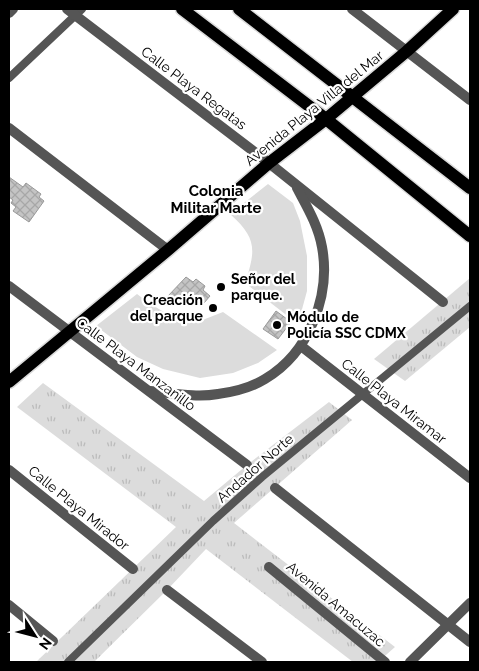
<svg xmlns="http://www.w3.org/2000/svg" width="479" height="671" font-family="Raleway,sans-serif">
<style>
.grass{fill:url(#grass-tufts)}
.park{fill:#dcdcdc}
.building{fill:url(#building-cross-hatch);stroke:#999}
.lines{fill:none;stroke-linecap:round;stroke-linejoin:round}
.primary-casing{stroke:#dbdbdb;stroke-width:15}
.pedestrian{stroke:#555;stroke-width:8}
.minor{stroke:#555;stroke-width:10}
.tertiary{stroke:#555;stroke-width:10}
.primary{stroke:#000;stroke-width:12}
.poi-dot{fill:#000;stroke:#fff;stroke-width:2}
.labels{text-anchor:middle;dominant-baseline:central;stroke-width:4.5;stroke-linejoin:round;paint-order:stroke}
.street-label{font-size:14px;fill:#000;stroke:#fff}
.poi-label{font-size:14px;font-weight:bold;fill:#000;stroke:#fff;text-anchor:start}
.neighbourhood-label{font-size:15px;font-weight:bold;fill:#000;stroke:#fff}
</style>
<defs>
<pattern id="grass-tufts" width="24" height="20" patternUnits="userSpaceOnUse" patternTransform="scale(1.25)"><rect width="24" height="20" fill="#dcdcdc"/><path d="M3 7l-1-3M5 7V3M7 7l1-3M15 17l-1-3M17 17v-4M19 17l1-3" fill="none" stroke="#bbb"/></pattern>
<pattern id="building-cross-hatch" width="8" height="8" patternUnits="userSpaceOnUse" patternTransform="scale(1.25)"><rect width="8" height="8" fill="#c4c4c4"/><path d="M0 0l8 8M0 8l8-8" fill="none" stroke="#a7a7a7"/></pattern>
</defs>
<rect width="100%" height="100%" fill="#fff"/>
<!-- grass -->
<g class="grass">
<path d="M470,278V327L405,381L374,359Z"/>
<path d="M43,383L204,501L247,465L329,402L352,420L234,523L395,647L378,662H353L206,549L167,590L94,662H36L176,527L17,407Z"/>
</g>
<!-- park -->
<g class="park">
<path d="M268,184L293,203L300,221L307,256V291L298,324L245,283C256,250 257,238 230,214Z"/>
<path d="M137,294L149,303L172,317L200,321L223,312L277,350L258,363L233,373L200,378L163,369L137,357L96,326Z"/>
</g>
<!-- building -->
<g class="building">
<path d="M9,177L23,187L26,183L41,194L39,197L44,201L29,222L13,211L16,207L11,203L13,200L9,197Z"/>
<path d="M186,277L193,282L196,279L205,286L203,290L210,296L204,303L200,301L197,305L190,301L188,304L182,299L178,304L168,296Z"/>
<path d="M276,311L291,322L278,339L263,329Z"/>
</g>
<g class="lines">
<!-- primary casing -->
<g class="primary-casing">
<g id="primary">
<path d="M182,9L326,119L470,236"/>
<path d="M239,9L470,188"/>
<path d="M9,382L168,250L269,163L326,119L407,51L453,9"/>
</g>
</g>
<!-- pedestrian -->
<g class="pedestrian">
<path d="M9,78L82,9"/>
<path d="M68,662L213,521L262,477L470,306"/>
</g>
<!-- minor -->
<g class="minor">
<path d="M67,9L269,163L443,302"/>
<path d="M352,9L470,100"/>
<path d="M9,13L13,9"/>
<path d="M9,128L168,250"/>
<path d="M9,286L247,465"/>
<path d="M301,346L470,478"/>
<path d="M150,391C172,393 196,398 218,394C234,392 252,387 265,379C309,353 331,296 322,247C318,225 307,207 297,188"/>
<path d="M9,470L133,569"/>
<path d="M275,488L470,642"/>
<path d="M269,567L385,662"/>
<path d="M167,590L262,662"/>
<path d="M9,605L53,641"/>
</g>
<!-- tertiary -->
<path class="tertiary" d="M410,662L470,603"/>
<!-- primary -->
<use href="#primary" class="primary"/>
</g>
<!-- markers -->
<g class="poi-dot">
<circle cx="221" cy="287" r="5"/>
<circle cx="213" cy="308" r="5"/>
<circle cx="277" cy="325" r="5"/>
</g>
<g class="labels">
<!-- street labels -->
<g class="street-label">
<text transform="translate(194 88) rotate(37)">Calle Playa Regatas</text>
<text transform="translate(314 108) rotate(-39)">Avenida Playa Villa del Mar</text>
<text transform="translate(136 364) rotate(37)">Calle Playa Manzanillo</text>
<text transform="translate(394 401) rotate(38)">Calle Playa Miramar</text>
<text transform="translate(255 468) rotate(-41)">Andador Norte</text>
<text transform="translate(79 508) rotate(39)">Calle Playa Mirador</text>
<text transform="translate(336 604) rotate(40)">Avenida Amacuzac</text>
</g>
<!-- poi labels -->
<g class="poi-label">
<text x="231" y="279">Señor del<tspan x="231" dy="16">parque.</tspan></text>
<text x="203" y="300" text-anchor="end">Creación<tspan x="203" dy="16">del parque</tspan></text>
<text x="287" y="317">Módulo de<tspan x="287" dy="16">Policía SSC CDMX</tspan></text>
</g>
<!-- neighbourhood labels -->
<g class="neighbourhood-label">
<text x="216" y="191">Colonia<tspan x="216" dy="17">Militar Marte</tspan></text>
</g>
</g>
<!-- border -->
<rect width="479" height="671" fill="none" stroke="#000000" stroke-width="20"/>
<!-- north arrow -->
<g transform="translate(35 636) rotate(126)" stroke="#ffffff" stroke-width="4" paint-order="stroke">
<path d="M0-4L9 19L0 12L-9 19Z" fill="#000000"/>
<text y="-8" font-size="14" font-weight="bold" text-anchor="middle" fill="#000000">N</text>
</g>
</svg>
